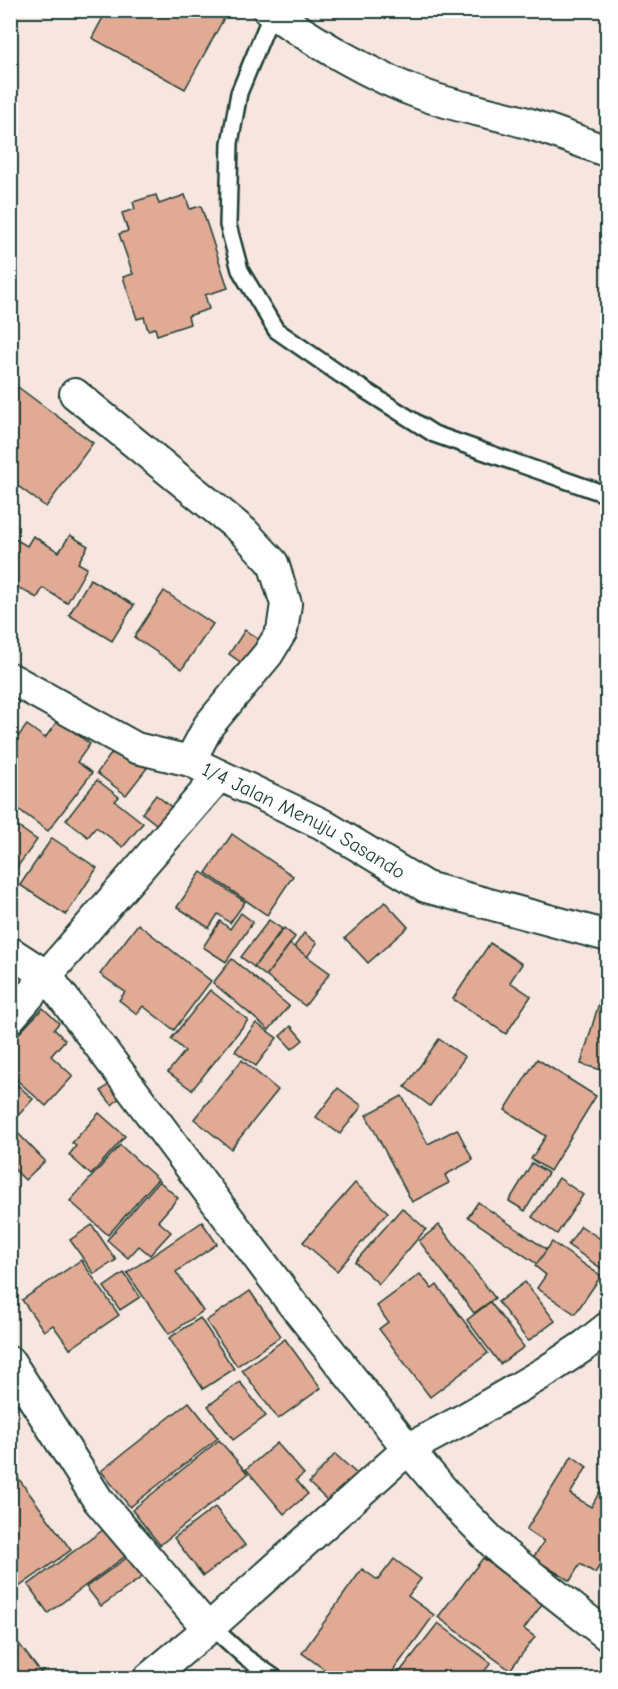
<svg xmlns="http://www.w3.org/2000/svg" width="618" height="1689" font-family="'Comic Neue',sans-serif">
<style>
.building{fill:#e0aa95;stroke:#1f3d34;stroke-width:1.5}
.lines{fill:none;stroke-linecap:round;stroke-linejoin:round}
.lane-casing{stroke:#1f3d34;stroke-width:20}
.street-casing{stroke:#1f3d34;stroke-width:34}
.lane{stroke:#fff;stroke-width:15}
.street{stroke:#fff;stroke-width:30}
.labels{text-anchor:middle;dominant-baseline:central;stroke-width:5;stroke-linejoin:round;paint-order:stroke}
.street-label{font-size:20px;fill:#1f3d34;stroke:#fff}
</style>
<rect width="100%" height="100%" fill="#f6e6df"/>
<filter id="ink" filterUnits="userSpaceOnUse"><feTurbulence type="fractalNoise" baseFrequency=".0167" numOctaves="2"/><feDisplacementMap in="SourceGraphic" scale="12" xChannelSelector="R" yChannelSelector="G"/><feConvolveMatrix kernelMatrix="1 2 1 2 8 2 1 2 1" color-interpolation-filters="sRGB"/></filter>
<g filter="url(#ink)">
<!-- building -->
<g class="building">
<path d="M107,10H227L228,11L185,89L92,38Z"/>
<path d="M156,195L159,204L185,195L190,209L201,206L228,288L205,295L209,309L188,316L190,324L157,335L155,328L148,330L144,317L137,319L123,277L133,274L119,234L128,231L122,213L135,209L133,202Z"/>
<path d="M18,387L93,443L46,507L10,480V396Z"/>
<path d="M70,535L88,546L78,563L87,568L67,603L43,588L37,598L10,583V536L27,546L33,536L59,552Z"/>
<path d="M90,579L134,605L112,641L69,615Z"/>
<path d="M164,591L213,624L182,669L134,637Z"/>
<path d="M245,630L262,642L245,665L229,654Z"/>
<path d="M58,720L90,744L77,762L92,773L48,831L10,803V747L27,725L45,738Z"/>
<path d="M117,746L147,768L126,795L97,773Z"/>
<path d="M97,780L119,797L115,801L143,823L123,847L96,827L88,837L66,820Z"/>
<path d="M156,795L174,809L160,827L142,813Z"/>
<path d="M10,821L37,840L10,877Z"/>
<path d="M232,834L293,876L267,915L206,873Z"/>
<path d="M52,838L97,868L66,915L20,885Z"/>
<path d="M201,872L245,902L230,923L218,914L209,928L177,907Z"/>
<path d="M385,902L408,927L368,963L345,938Z"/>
<path d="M241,913L253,922L226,962L203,947L220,921L230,929Z"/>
<path d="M269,920L282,929L254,967L241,957Z"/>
<path d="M138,924L211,981L174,1030L143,1006L137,1014L119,1000L125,992L100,974Z"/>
<path d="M284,928L295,937L266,976L254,967Z"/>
<path d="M304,933L317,943L307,957L294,947Z"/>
<path d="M490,943L522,964L510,982L531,996L506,1034L453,999Z"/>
<path d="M290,944L330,973L305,1006L266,976Z"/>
<path d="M232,959L289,1006L269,1030L213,983Z"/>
<path d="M604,986L608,988V1072L581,1064Z"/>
<path d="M210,990L248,1020L192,1090L168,1072L185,1051L171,1039Z"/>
<path d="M43,1008L59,1023L54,1029L65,1040L51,1056L73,1076L46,1106L10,1074V1043Z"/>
<path d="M256,1023L277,1038L256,1066L235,1051Z"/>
<path d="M291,1026L303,1040L292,1049L280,1036Z"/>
<path d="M439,1039L465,1057L430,1106L405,1087Z"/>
<path d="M537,1059L596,1096L550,1171L531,1159L546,1136L505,1110Z"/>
<path d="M242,1060L278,1090L231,1149L194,1119Z"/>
<path d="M10,1078L33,1099L16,1118L10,1113Z"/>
<path d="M115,1079L126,1092L112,1105L101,1091Z"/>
<path d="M338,1088L362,1106L340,1134L316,1117Z"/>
<path d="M402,1096L428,1144L457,1129L473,1160L445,1175L449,1183L412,1202L366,1115Z"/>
<path d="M99,1113L125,1136L91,1175L69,1155L76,1146L72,1143Z"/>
<path d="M10,1125L45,1161L25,1180L10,1165Z"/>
<path d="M120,1145L158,1179L108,1235L70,1201Z"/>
<path d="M532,1163L548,1173L525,1211L509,1201Z"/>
<path d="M559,1178L583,1195L557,1234L532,1217Z"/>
<path d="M159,1181L178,1198L158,1221L171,1232L150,1255L139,1246L128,1258L107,1240Z"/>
<path d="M355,1183L388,1212L337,1271L303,1242Z"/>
<path d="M478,1202L547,1250L537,1264L468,1217Z"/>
<path d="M402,1208L426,1229L379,1284L355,1262Z"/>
<path d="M202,1222L217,1244L176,1272L203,1311L169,1334L127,1273Z"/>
<path d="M92,1225L116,1260L94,1274L70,1240Z"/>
<path d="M439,1225L495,1298L474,1313L419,1241Z"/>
<path d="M581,1226L608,1244V1268L605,1271L568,1245Z"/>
<path d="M552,1242L601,1276L575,1314L537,1288L546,1275L535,1266Z"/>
<path d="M81,1260L119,1315L70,1349L53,1325L44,1331L22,1300Z"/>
<path d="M124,1273L140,1297L120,1310L104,1287Z"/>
<path d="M420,1274L432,1289L437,1285L488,1353L430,1397L379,1329L388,1322L377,1306Z"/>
<path d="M525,1282L555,1321L528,1341L498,1302Z"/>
<path d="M250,1291L281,1336L237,1366L206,1321Z"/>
<path d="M490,1302L524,1347L500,1364L467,1320Z"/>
<path d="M200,1318L234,1369L203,1389L169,1338Z"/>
<path d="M285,1339L321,1388L278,1419L242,1370Z"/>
<path d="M240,1382L266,1416L233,1440L208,1406Z"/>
<path d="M189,1402L218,1438L130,1507L101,1471Z"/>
<path d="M219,1440L248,1474L160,1545L132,1510Z"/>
<path d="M277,1443L304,1474L296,1480L308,1494L284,1514L246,1469Z"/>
<path d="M335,1454L357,1474L330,1503L309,1483Z"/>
<path d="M572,1456L587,1467L570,1494L591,1507L607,1479L608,1552L595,1573L580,1564L570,1581L533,1558L544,1541L526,1530Z"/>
<path d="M10,1467L71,1550L16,1589L10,1582Z"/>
<path d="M215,1507L245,1545L203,1576L174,1538Z"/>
<path d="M107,1527L127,1555L48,1613L28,1585Z"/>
<path d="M128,1557L142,1577L101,1606L86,1587Z"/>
<path d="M483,1558L501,1572L507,1564L534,1585L529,1592L543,1603L524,1629L535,1637L510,1670L438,1617Z"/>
<path d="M394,1559L421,1579L408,1596L434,1615L388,1678H336L302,1653L362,1569L378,1580Z"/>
<path d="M438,1623L491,1663L479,1678H395Z"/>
<path d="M10,1632L45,1678H10Z"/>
</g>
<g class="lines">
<!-- lane casing -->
<g class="lane-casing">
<g id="lane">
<path d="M272,13L239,93L230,143L228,225L240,270L276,330L341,375L434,434L608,495"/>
<path d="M211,1626L245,1657L275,1678"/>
</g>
</g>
<!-- street casing -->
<g class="street-casing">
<g id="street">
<path d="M268,10C316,42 370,76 424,95C459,108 495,113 530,124C556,132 582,142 608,152"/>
<path d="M75,394L244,532L273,563L286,604L282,631L268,654L209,725L190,761"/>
<path id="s1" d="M10,678L136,748L190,761L322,824L426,887L608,936"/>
<path d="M10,952L47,976L292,1303L408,1449L453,1502L502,1552L608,1636"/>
<path d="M10,1018L219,776"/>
<path d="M10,1362L98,1500L208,1629"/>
<path d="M149,1678L208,1629L408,1449L464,1419L545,1372L584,1346L608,1327"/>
</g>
</g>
<!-- lane -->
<use href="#lane" class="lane"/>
<!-- street -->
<use href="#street" class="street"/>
</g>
</g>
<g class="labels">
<!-- street labels -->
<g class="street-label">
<text stroke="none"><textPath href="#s1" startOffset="328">1/4 Jalan Menuju Sasando</textPath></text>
</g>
</g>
<!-- margin -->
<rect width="618" height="1689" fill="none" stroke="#fff" stroke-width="36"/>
<rect x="18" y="18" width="582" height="1653" fill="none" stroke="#1f3d34" stroke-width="2" filter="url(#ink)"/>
</svg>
